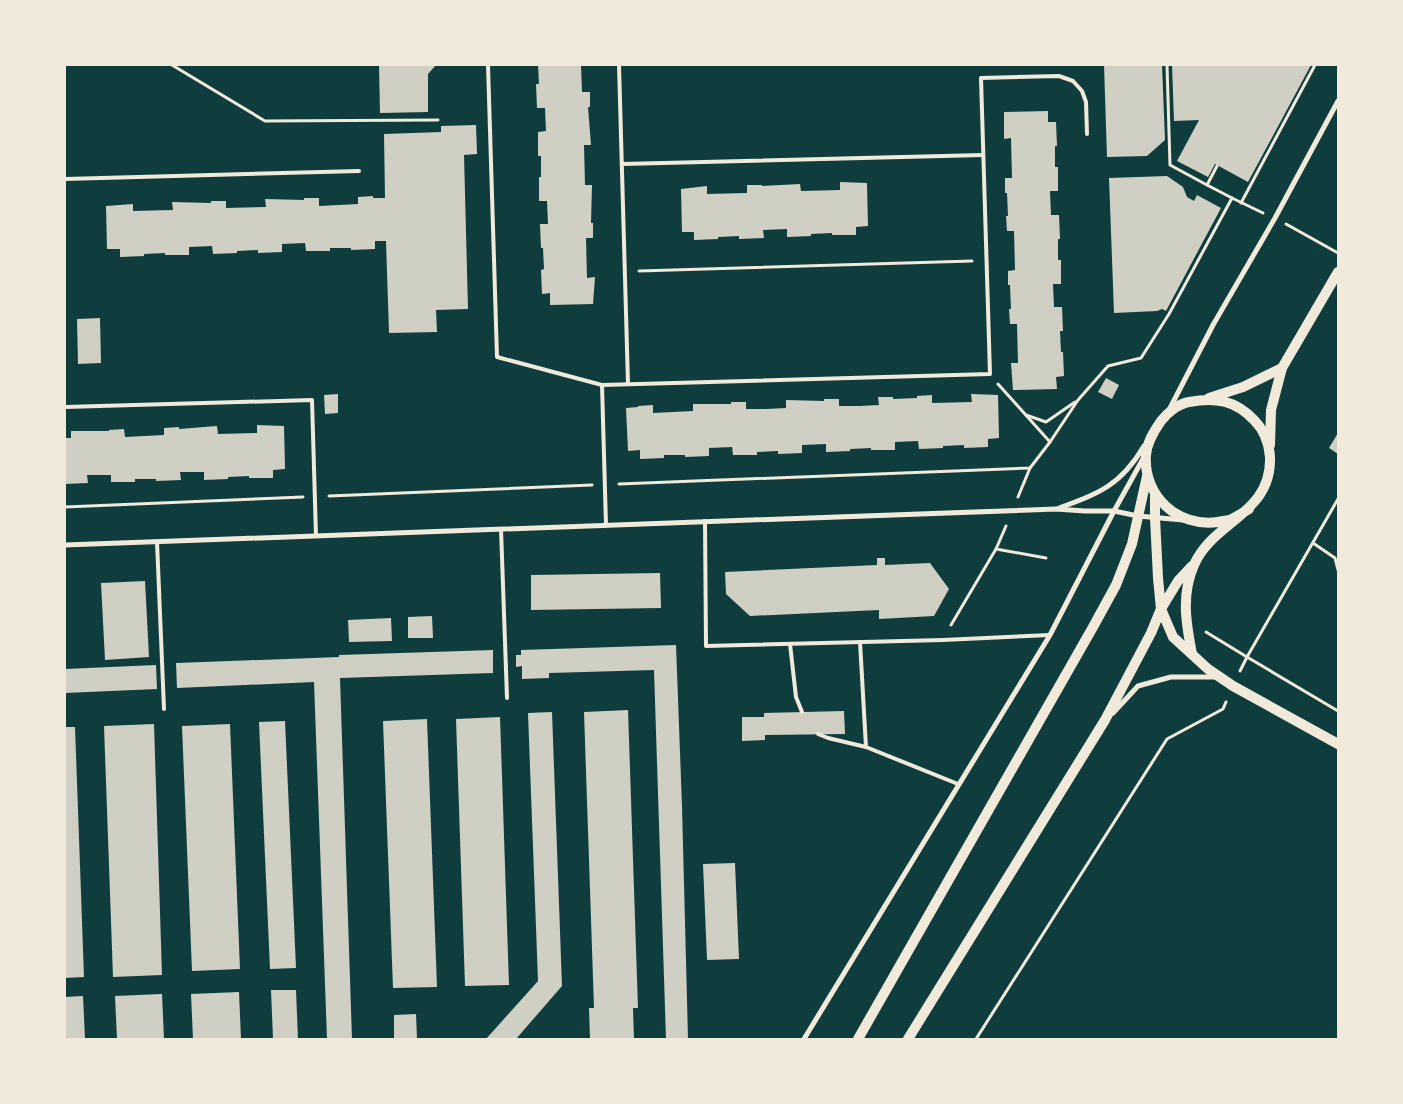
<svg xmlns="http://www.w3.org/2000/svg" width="1403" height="1104" font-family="Georgia,serif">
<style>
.building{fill:#cfcfc3}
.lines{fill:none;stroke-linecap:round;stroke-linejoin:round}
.path{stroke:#f1e9da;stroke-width:3}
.service{stroke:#f1e9da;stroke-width:4}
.minor{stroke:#f1e9da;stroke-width:5}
.secondary{stroke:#f1e9da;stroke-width:10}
</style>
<rect width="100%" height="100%" fill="#0f3d3e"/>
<!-- building -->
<g class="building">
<path d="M379,65H436L428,74V112L380,113Z"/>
<path d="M538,65H581L582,92H590V107H588L591,145H584L585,185H592L591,223H593V238H586L587,278L595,277L593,304L550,305V293L542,294L541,270L544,269L543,248H541L540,224H548L547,201H539V177H541V156H538V132L546,131L545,108H537L536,84H539Z"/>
<path d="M1104,65H1162L1165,140L1147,156L1107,157Z"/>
<path d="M1172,65H1311L1248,182L1215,164L1208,177L1177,161L1199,120L1174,121Z"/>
<path d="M1048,111V122H1056L1057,146H1055V167H1058V191H1050L1051,215H1059L1060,239H1058V260H1061V284H1053L1054,307H1062L1063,331H1060L1061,352H1063L1064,376L1056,377L1057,389L1013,390L1011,363H1018L1017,324H1010L1009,309H1011L1010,285H1008V271L1015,270L1014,231H1007L1006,216H1008L1007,193H1005V178H1012L1011,138L1004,139V112Z"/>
<path d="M476,125L477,154L464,155L468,309L436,310L437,332L389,333L386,241H375V249L351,250V248H330V251H306L305,243L282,244V252L258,253V250L237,251V253L213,254L212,246L189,247V255H165V253L144,254V256L120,257V249H107L106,206L133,204V211L173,210L172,202L211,203V201H226V208L266,207L265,199L304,200V198H319V206L358,204V197L373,196V198H385L384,134L441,132V126Z"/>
<path d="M1167,176L1183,187L1187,197L1194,201L1197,195L1221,208L1166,311L1162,309L1157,311L1114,313L1109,178Z"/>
<path d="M840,182L867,183L868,226L856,227V235H832V233L811,234V236L787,237V229L763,230L764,238L739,239V236L718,237V239L694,240V232H682L681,189L707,186V194L747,193V185H762V186L800,184L801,191L840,190Z"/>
<path d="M100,318L101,363L78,364L77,319Z"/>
<path d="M1106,378L1119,385L1112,399L1098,392Z"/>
<path d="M338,394V413L325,414L324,395Z"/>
<path d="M971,394L998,395L999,438L988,439V447L964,448V445L943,446V448L919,449L918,441L895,442V450H871V448L850,449V451L826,452V444L802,445V453L778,454V451L757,452V455H733L732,447L709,448V456L685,457V455H664V458L640,459V450L628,451L626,408L638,407V406L653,405V413L693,411V404H731V402H746V409H766L786,408V400L824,401V399H839V406H859L879,405L878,397H893V399L917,398V396L932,395V403L972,402Z"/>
<path d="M257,425L284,426L285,469L273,470V478H249V476L228,477V479L204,480V472H180L181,480L156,481V479H135V482H111V475H87L88,483L65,484V438H71V431H109V430L124,429L125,437L164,435V428L179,427V429L217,426L218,434L257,433Z"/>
<path d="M1338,433V454L1329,448Z"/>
<path d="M877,558H885V565L930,563L949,589L934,616L879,619V610L750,616L726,594L725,572L877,565Z"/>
<path d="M660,573L661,608L531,610V575Z"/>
<path d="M145,581L149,657L105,660L101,583Z"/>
<path d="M432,616L433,638H408V617Z"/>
<path d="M391,618L392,641L349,642L348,620Z"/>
<path d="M676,645L682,806L688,1039H666L654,670L549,673V678L522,679V666L516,667V655H521V650Z"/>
<path d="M493,650V673L340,678L352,1039H327L314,682L177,688L176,663L339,657V655Z"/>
<path d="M156,665L157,689L65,693V669Z"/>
<path d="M628,710L638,1008H633L634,1039H590L589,1008H594L584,712Z"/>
<path d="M844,711L845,734L765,735V740L742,741V717H764V713Z"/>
<path d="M552,712L562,986L516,1039H486L538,981L528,713Z"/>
<path d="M500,717L509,985L465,986L456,719Z"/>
<path d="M427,719L437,987L393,988L383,721Z"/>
<path d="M285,721L296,968L270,969L259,722Z"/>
<path d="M154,724L162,975L113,977L104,726Z"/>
<path d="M230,724L240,969L192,971L182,726Z"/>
<path d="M65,727H75L84,977L65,978Z"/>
<path d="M735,863L739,959L707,960L703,864Z"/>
<path d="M271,990H296L298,1039H273Z"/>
<path d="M239,992L241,1039H193L191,994Z"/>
<path d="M162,994L164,1039H117L115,996Z"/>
<path d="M83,996L85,1039H65V997Z"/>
<path d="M416,1014L417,1039H394V1015Z"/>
</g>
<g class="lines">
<!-- path -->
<g class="path">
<path d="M172,65L265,121L438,120"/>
<path d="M1167,65L1170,165L1207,185"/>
<path d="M1232,198L1263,213"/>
<path d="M1241,203L1315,65"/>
<path d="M1286,224L1338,253"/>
<path d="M639,271L972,261"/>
<path d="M998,384L1050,442"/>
<path d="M1026,415L1046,422L1075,402"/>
<path d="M619,484L1030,468L1050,442L1078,400L1108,366L1141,358L1169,314L1232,198L1207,185L1217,166"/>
<path d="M329,496L592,485"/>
<path d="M1018,497L1030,468"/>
<path d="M1338,499L1247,657L1338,711"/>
<path d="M65,507L303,497"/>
<path d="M1313,543L1335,558L1338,570"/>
<path d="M996,549L1046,558"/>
<path d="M951,625L996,549L1006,526"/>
<path d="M1206,632L1247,657L1240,671"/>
<path d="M976,1039L1167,739L1223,709L1226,702"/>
</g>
<!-- service -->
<g class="service">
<path d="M488,65L497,357L602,385L990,374L981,78L1059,76L1073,81L1082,91L1086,102L1087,134"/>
<path d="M619,65L628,384"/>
<path d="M622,164L983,155"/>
<path d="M65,179L359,171"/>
<path d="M602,385L606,525"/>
<path d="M65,407L312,400L316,536"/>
<path d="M705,521L706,646L943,640L1050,635"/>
<path d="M501,529L507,698"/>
<path d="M157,542L164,709"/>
<path d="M860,642L866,747L958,784"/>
<path d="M790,644L796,697L802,712"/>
<path d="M818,734L828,738L866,747"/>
</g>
<!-- minor -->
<g class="minor">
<path d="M1169,410L1213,325L1275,218L1338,101"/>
<path d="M1059,508C1100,493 1121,485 1144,446"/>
<path d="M65,545L1056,509L1085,511H1114L1138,516L1183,520"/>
<path d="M1113,713L1138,686L1171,677H1217"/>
<path d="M804,1039L1050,635L1114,511L1144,457"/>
</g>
<!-- secondary -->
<g class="secondary">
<path d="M1209,398L1243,387L1282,368"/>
<path d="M1270,445L1271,410L1282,368L1338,272"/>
<path d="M1155,494V518L1158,578L1161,609L1173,637L1208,669L1233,686L1338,744"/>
<path d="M1192,654C1186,623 1181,595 1194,565C1213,521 1272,514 1270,457C1269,443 1264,430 1254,420C1235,400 1215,397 1189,402C1178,404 1167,413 1161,421C1154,431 1147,442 1146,455C1143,496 1178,528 1218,522C1221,521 1226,521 1229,520C1236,518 1243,512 1249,509"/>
<path d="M858,1039L1093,627L1116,585L1132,544L1147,476"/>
<path d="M908,1039L1105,720L1151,633L1161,609L1178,581L1192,566"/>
</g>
</g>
<!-- border -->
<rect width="1403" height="1104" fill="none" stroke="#f1e9da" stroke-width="132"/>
</svg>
